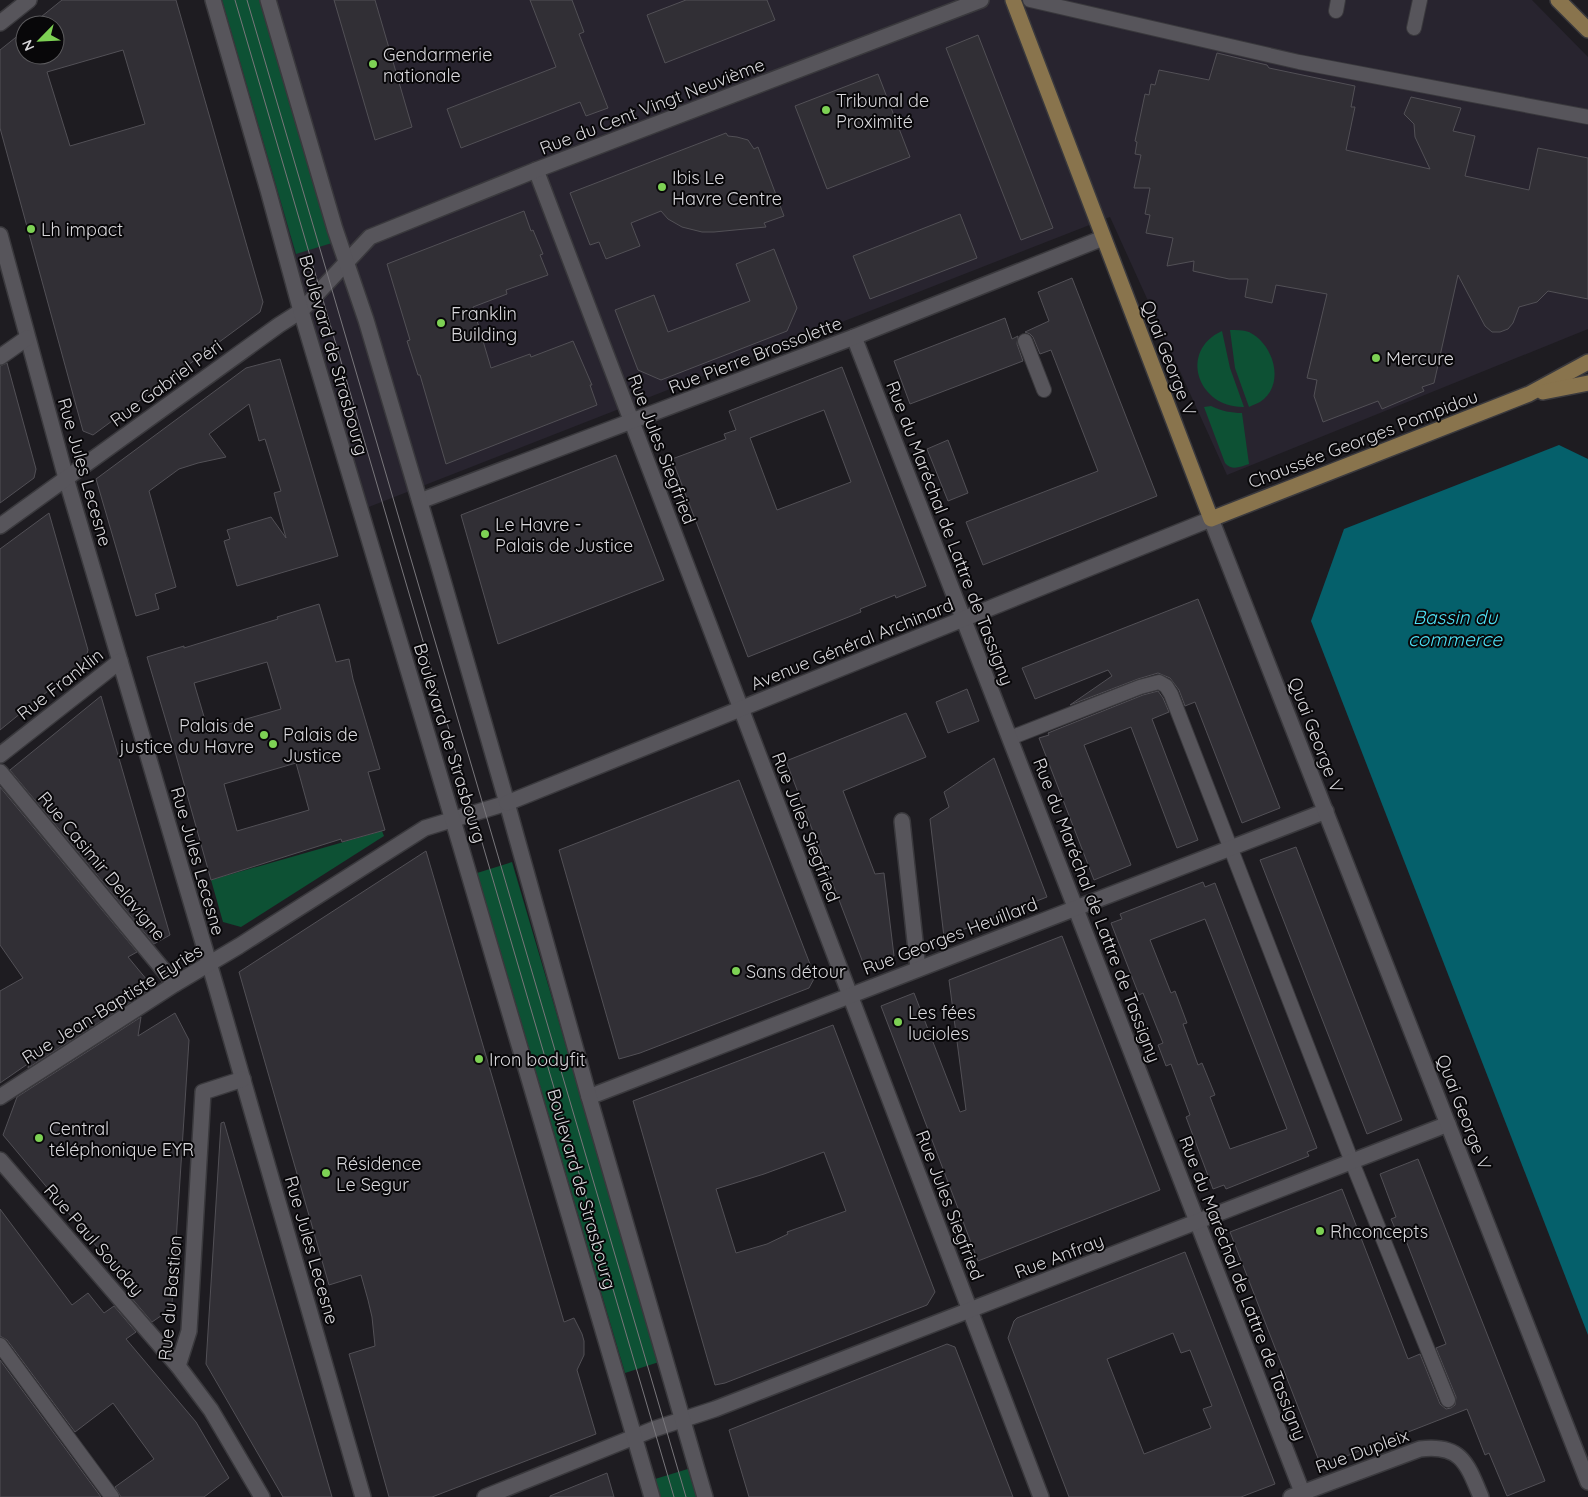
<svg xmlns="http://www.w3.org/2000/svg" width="1588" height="1497" font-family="Quicksand,sans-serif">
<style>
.built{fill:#28242f}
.green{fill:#0d5134}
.water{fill:#05606b}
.building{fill:#312f35;stroke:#525056;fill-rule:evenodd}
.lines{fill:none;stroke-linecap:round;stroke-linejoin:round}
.service-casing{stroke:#3a393d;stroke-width:16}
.minor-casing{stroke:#3a393d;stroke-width:18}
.tertiary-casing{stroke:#3a393d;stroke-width:18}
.secondary-casing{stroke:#3a393d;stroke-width:18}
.primary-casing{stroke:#3a393d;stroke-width:18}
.service{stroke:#57555b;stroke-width:14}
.minor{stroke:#57555b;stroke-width:15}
.tertiary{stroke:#57555b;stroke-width:15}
.secondary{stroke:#57555b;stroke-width:15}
.primary{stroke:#89744d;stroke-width:15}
.tram{stroke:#78767b;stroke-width:1}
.poi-dot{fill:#7dd154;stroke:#080709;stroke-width:2}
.labels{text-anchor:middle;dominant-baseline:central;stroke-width:4;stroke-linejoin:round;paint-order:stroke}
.poi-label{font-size:18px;fill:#d8d7db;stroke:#080709;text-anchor:start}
.street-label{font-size:18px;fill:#d8d7db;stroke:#080709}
.water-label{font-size:19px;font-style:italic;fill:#4ee1f5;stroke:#080709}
</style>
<rect width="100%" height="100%" fill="#1e1c21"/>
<!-- built -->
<path class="built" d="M205,0H1532L1588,57V329L1227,475L1110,217L356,512Z"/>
<!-- green -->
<g class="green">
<path d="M222,0H261L332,243L296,254Z"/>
<path d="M1230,330C1236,330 1243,330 1249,332C1274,344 1286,385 1260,402C1257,404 1252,405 1249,407L1235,368Z"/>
<path d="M1222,331L1230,368L1244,407C1198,408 1178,351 1222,331Z"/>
<path d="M1211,406C1222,411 1231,413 1242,413L1249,464C1240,467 1232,471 1225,463L1204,407Z"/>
<path d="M382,831L384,836L241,927L223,922L211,880Z"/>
<path d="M512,862L659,1362L625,1373L477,873Z"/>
<path d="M691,1468L700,1497H660L655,1479Z"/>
</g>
<!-- water -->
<path class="water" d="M1559,445L1588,459V1335L1311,621L1344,529Z"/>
<!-- building -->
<g class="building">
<path d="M62,0H176L263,302L260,312L93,435L83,431L0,128V50L25,30V55H55V25H31ZM123,50L145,124L70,146L47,72Z"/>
<path d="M334,0H375L412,127L375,140Z"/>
<path d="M530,0H572L584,32L579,34L608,108L586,116L580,102L461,148L447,109L556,67Z"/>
<path d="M686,0H767L775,20L665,63L647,15Z"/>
<path d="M978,35L1053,228L1021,240L946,48Z"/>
<path d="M1217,53L1267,65L1269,68L1355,86L1351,107H1355L1346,150L1430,169L1415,137L1414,124L1404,114L1411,97L1461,108L1453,131L1475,136L1465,176L1529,190L1538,148L1588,158V299L1548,291L1537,302L1519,307L1513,323L1508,329L1500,332H1492L1485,326L1458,275L1434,383L1422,387L1424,391L1382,409L1378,401L1323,422L1314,396L1317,380L1307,378L1327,294L1276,285L1272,303L1245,297L1248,279H1229L1193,271L1194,261L1167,266L1173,238L1146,233L1150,215L1145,214L1150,188H1134L1141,155L1135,154L1137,142L1135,141L1145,94L1149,95L1151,84L1155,85L1159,70L1209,80Z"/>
<path d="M878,74L910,157L827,189L795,106Z"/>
<path d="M726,133L728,136L737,137L748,140L754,149L758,147L784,216L764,223L766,227L714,232H702L682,227L668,219L661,211L631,223L640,246L606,259L599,242L590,245L570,193Z"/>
<path d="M524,211L531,231L533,230L543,254L540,255L548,275L506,290L507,294L473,307L491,368L530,354L531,357L573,341L592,385H590L597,405L446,464L420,375H418L407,341L410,340L387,264Z"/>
<path d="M960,214L977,258L870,299L853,256Z"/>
<path d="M774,249L797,308L787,331L661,380L638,370L615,310L654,295L668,332L750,301L736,264Z"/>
<path d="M1072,278L1157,496L983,565L966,522L1098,471L1051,350L1040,354L1033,337L1030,334L1025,332L1049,321L1038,292Z"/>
<path d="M1005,318L1012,339L1018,336L1017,344L1023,361L910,404L894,361Z"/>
<path d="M280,359L338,556L237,586L224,541L230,539L227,530L271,517L286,538L274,493L281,491L265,439L259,441L249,404L209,434L226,457L198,463L179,469L149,491L176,587L155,594L159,609L136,616L96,479L246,368Z"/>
<path d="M7,363L36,469L34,478L0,503V366Z"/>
<path d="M842,367L926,586L896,598L895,595L860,609L861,612L748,657L672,459L726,439L724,434L736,430L729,411ZM824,410L851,482L777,510L750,438Z"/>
<path d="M948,440L968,493L948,501L927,449Z"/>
<path d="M616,455L664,580L498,644L461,515Z"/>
<path d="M49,513L88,650L85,661L0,730V549Z"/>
<path d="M1198,599L1280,808L1242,823L1195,702L1185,706L1179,690L1170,678L1158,673L1138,679L1070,705L1112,676L1108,670L1035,699L1022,668Z"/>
<path d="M319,604L336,662L349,659L353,679L380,769L368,772L385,830L342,842L341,839L211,880L174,748L147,657L184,646V648L278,619L277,617ZM267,662L281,709L208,730L194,683ZM296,763L309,810L237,831L224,784Z"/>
<path d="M967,689L979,721L948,733L936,702Z"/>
<path d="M1158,691L1163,698L1169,712L1152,719L1198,840L1177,848L1131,727L1084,745L1131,865L1094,880L1039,738L1049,735L1048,733L1143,695Z"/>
<path d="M101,696L170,935L154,944L10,770Z"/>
<path d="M906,713L926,757L843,791L875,874L884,873L894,956L865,968L786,761Z"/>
<path d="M994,758L1047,897L944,937L930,819L949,807L944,792Z"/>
<path d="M739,780L815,977L809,988L640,1053L619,1059L559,850Z"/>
<path d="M0,787L137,952L128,957L147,980L145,993L28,1068L29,1063L0,1083V991L23,978L0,945Z"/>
<path d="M1296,847L1402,1120L1367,1134L1260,860Z"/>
<path d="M426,851L564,1322L574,1318L582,1334L584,1341V1355L577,1370L596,1434L432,1497H389L349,1354L375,1346L372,1317L368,1300L361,1275L329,1285L239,972Z"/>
<path d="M1203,882L1205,887L1215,883L1317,1148L1307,1152L1309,1156L1226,1189L1224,1185L1213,1189L1186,1117L1190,1115L1171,1064L1166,1066L1158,1045L1163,1043L1143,993L1139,995L1111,923L1122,919L1120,914ZM1205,919L1287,1129L1230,1149L1210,1097L1215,1095L1202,1063L1198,1065L1183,1024L1187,1023L1175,991L1171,993L1150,940Z"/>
<path d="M1062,936L1160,1190L978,1261L881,1006L914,993L960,1112L966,1110L949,980Z"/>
<path d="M175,1013L189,1040L172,1304L171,1309L152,1322L129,1295L134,1291L3,1135L17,1097L141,1017L138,1036Z"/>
<path d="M833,1025L935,1292L927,1305L725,1383L715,1385L633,1101ZM824,1152L846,1211L787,1232L788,1234L767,1244L736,1253L716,1189L764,1174Z"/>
<path d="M224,1122L299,1383L332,1497H283L206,1364L221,1123Z"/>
<path d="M1418,1159L1545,1481L1507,1496L1489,1453L1485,1455L1467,1409L1321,1466L1230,1232L1342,1189L1408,1359L1420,1354L1440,1404L1446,1409L1451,1408L1455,1405L1456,1397L1436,1348L1446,1344L1405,1238L1400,1240L1391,1219L1396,1217L1380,1174Z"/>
<path d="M0,1209L72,1305L88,1293L104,1313L114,1306L136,1332L126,1339L196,1422L229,1478L204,1497H121L115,1487L154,1459L113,1403L75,1432L7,1340L0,1336Z"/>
<path d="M1185,1252L1275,1484L1241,1497H1069L1008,1338L1014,1321L1017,1318ZM1173,1333L1181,1353L1190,1350L1212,1406L1203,1409L1211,1428L1144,1454L1107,1359Z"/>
<path d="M947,1344L955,1347L1013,1497H749L729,1430Z"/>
<path d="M0,1360L101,1497H0Z"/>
<path d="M607,1473L614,1497H550V1496Z"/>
</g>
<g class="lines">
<!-- service casing -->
<g class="service-casing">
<g id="service">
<path d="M1030,0L1299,62L1588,117"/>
<path d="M1336,11L1338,0"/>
<path d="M1414,28L1420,0"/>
<path d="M1025,341L1044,390"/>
<path d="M1010,738L1140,687L1159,682L1166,686L1171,694L1352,1162L1448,1400"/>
<path d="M0,1345L112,1497"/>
</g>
</g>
<!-- minor casing -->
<g class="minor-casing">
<g id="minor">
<path d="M0,23L29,0"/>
<path d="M536,170L1041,1497"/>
<path d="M0,235L66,478L217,990L363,1497"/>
<path d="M854,337L1304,1497"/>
<path d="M0,357L27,338"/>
<path d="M420,501L854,337L1103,238"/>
<path d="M0,526L279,325L301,311L370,237L536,170L981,0"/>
<path d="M0,755L120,661"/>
<path d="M0,772L175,984"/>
<path d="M902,821L918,969"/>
<path d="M0,1097L175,984L239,946L425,828L507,803"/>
<path d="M589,1097L1326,811"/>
<path d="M0,1160L178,1366L211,1410L262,1497"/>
<path d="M178,1366L189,1331L203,1092L243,1079"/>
<path d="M485,1497L654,1429L715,1409L1448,1124"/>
<path d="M1291,1497L1420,1449C1461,1444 1467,1463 1481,1497"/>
</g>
</g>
<!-- tertiary casing -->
<g class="tertiary-casing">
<g id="tertiary">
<path d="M213,0L268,190L301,311L460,844L652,1497"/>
<path d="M268,0L335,229L366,320L438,563L507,803L589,1097L705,1497"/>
<path d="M507,803L1211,519"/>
</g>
</g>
<!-- secondary casing -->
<g class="secondary-casing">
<path id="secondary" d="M1211,519L1588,1482"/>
</g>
<!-- primary casing -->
<g class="primary-casing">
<g id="primary">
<path d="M1013,0L1211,519L1529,394L1588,362"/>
<path d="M1558,0L1588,30"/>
<path d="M1543,392L1588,383"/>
</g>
</g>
<!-- service -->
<use href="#service" class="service"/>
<!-- minor -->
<use href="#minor" class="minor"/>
<!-- tertiary -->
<use href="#tertiary" class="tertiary"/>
<!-- secondary -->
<use href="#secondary" class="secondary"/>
<!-- primary -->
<use href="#primary" class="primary"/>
<!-- tram -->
<g class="tram">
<path d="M235,0L674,1497"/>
<path d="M247,0L686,1497"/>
</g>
</g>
<!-- markers -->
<g class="poi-dot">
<circle cx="373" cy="64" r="5"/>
<circle cx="826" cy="110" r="5"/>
<circle cx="662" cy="187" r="5"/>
<circle cx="31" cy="229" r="5"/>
<circle cx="441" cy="323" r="5"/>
<circle cx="1376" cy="358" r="5"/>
<circle cx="485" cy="534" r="5"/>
<circle cx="264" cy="735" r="5"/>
<circle cx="273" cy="744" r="5"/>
<circle cx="736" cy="971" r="5"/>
<circle cx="898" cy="1022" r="5"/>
<circle cx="479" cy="1059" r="5"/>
<circle cx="39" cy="1138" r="5"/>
<circle cx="326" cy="1173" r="5"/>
<circle cx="1320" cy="1231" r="5"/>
</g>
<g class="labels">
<!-- poi labels -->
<g class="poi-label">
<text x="383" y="54">Gendarmerie<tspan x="383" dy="21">nationale</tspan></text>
<text x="836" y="100">Tribunal de<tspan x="836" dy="21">Proximité</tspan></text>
<text x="672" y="177">Ibis Le<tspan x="672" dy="21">Havre Centre</tspan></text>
<text x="41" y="229">Lh impact</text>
<text x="451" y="313">Franklin<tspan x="451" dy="21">Building</tspan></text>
<text x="1386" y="358">Mercure</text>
<text x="495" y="524">Le Havre -<tspan x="495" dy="21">Palais de Justice</tspan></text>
<text x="254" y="725" text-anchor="end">Palais de<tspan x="254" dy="21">justice du Havre</tspan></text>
<text x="283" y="734">Palais de<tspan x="283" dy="21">Justice</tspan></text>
<text x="746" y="971">Sans détour</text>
<text x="908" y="1012">Les fées<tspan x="908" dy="21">lucioles</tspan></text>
<text x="489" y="1059">Iron bodyfit</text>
<text x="49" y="1128">Central<tspan x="49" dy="21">téléphonique EYR</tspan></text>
<text x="336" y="1163">Résidence<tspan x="336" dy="21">Le Segur</tspan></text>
<text x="1330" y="1231">Rhconcepts</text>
</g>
<!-- street labels -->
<g class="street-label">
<text transform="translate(652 106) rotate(-21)">Rue du Cent Vingt Neuvième</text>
<text transform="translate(334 355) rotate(74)">Boulevard de Strasbourg</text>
<text transform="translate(755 355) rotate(-21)">Rue Pierre Brossolette</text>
<text transform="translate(1169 358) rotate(69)">Quai George V</text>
<text transform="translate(166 383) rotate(-36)">Rue Gabriel Péri</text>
<text transform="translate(1363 439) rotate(-21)">Chaussée Georges Pompidou</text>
<text transform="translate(662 449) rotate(69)">Rue Jules Siegfried</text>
<text transform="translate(85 472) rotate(74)">Rue Jules Lecesne</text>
<text transform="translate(950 533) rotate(69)">Rue du Maréchal de Lattre de Tassigny</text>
<text transform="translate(852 644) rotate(-22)">Avenue Général Archinard</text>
<text transform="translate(60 684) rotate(-38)">Rue Franklin</text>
<text transform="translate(1316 735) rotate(69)">Quai George V</text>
<text transform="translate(450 743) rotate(73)">Boulevard de Strasbourg</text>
<text transform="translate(806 827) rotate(69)">Rue Jules Siegfried</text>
<text transform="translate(198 861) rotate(74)">Rue Jules Lecesne</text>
<text transform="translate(102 866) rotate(50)">Rue Casimir Delavigne</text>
<text transform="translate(1097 910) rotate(69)">Rue du Maréchal de Lattre de Tassigny</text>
<text transform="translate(950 936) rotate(-21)">Rue Georges Heuillard</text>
<text transform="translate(112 1004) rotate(-32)">Rue Jean-Baptiste Eyriès</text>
<text transform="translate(1464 1112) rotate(69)">Quai George V</text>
<text transform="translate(582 1189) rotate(74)">Boulevard de Strasbourg</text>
<text transform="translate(950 1205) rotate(69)">Rue Jules Siegfried</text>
<text transform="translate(94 1240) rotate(49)">Rue Paul Souday</text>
<text transform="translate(312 1250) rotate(74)">Rue Jules Lecesne</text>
<text transform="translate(1059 1256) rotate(-21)">Rue Anfray</text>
<text transform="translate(1243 1288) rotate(69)">Rue du Maréchal de Lattre de Tassigny</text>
<text transform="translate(170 1298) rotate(-85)">Rue du Bastion</text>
<text transform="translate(1362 1451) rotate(-20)">Rue Dupleix</text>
</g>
<!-- water labels -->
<g class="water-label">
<text x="1455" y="617">Bassin du<tspan x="1455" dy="22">commerce</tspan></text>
</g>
</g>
<!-- north arrow -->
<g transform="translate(40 40) rotate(246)"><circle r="24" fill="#080709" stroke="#5b5a5d"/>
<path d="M0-4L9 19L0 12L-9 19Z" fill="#7dd154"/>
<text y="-8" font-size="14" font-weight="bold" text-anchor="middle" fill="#d8d7db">N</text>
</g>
</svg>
